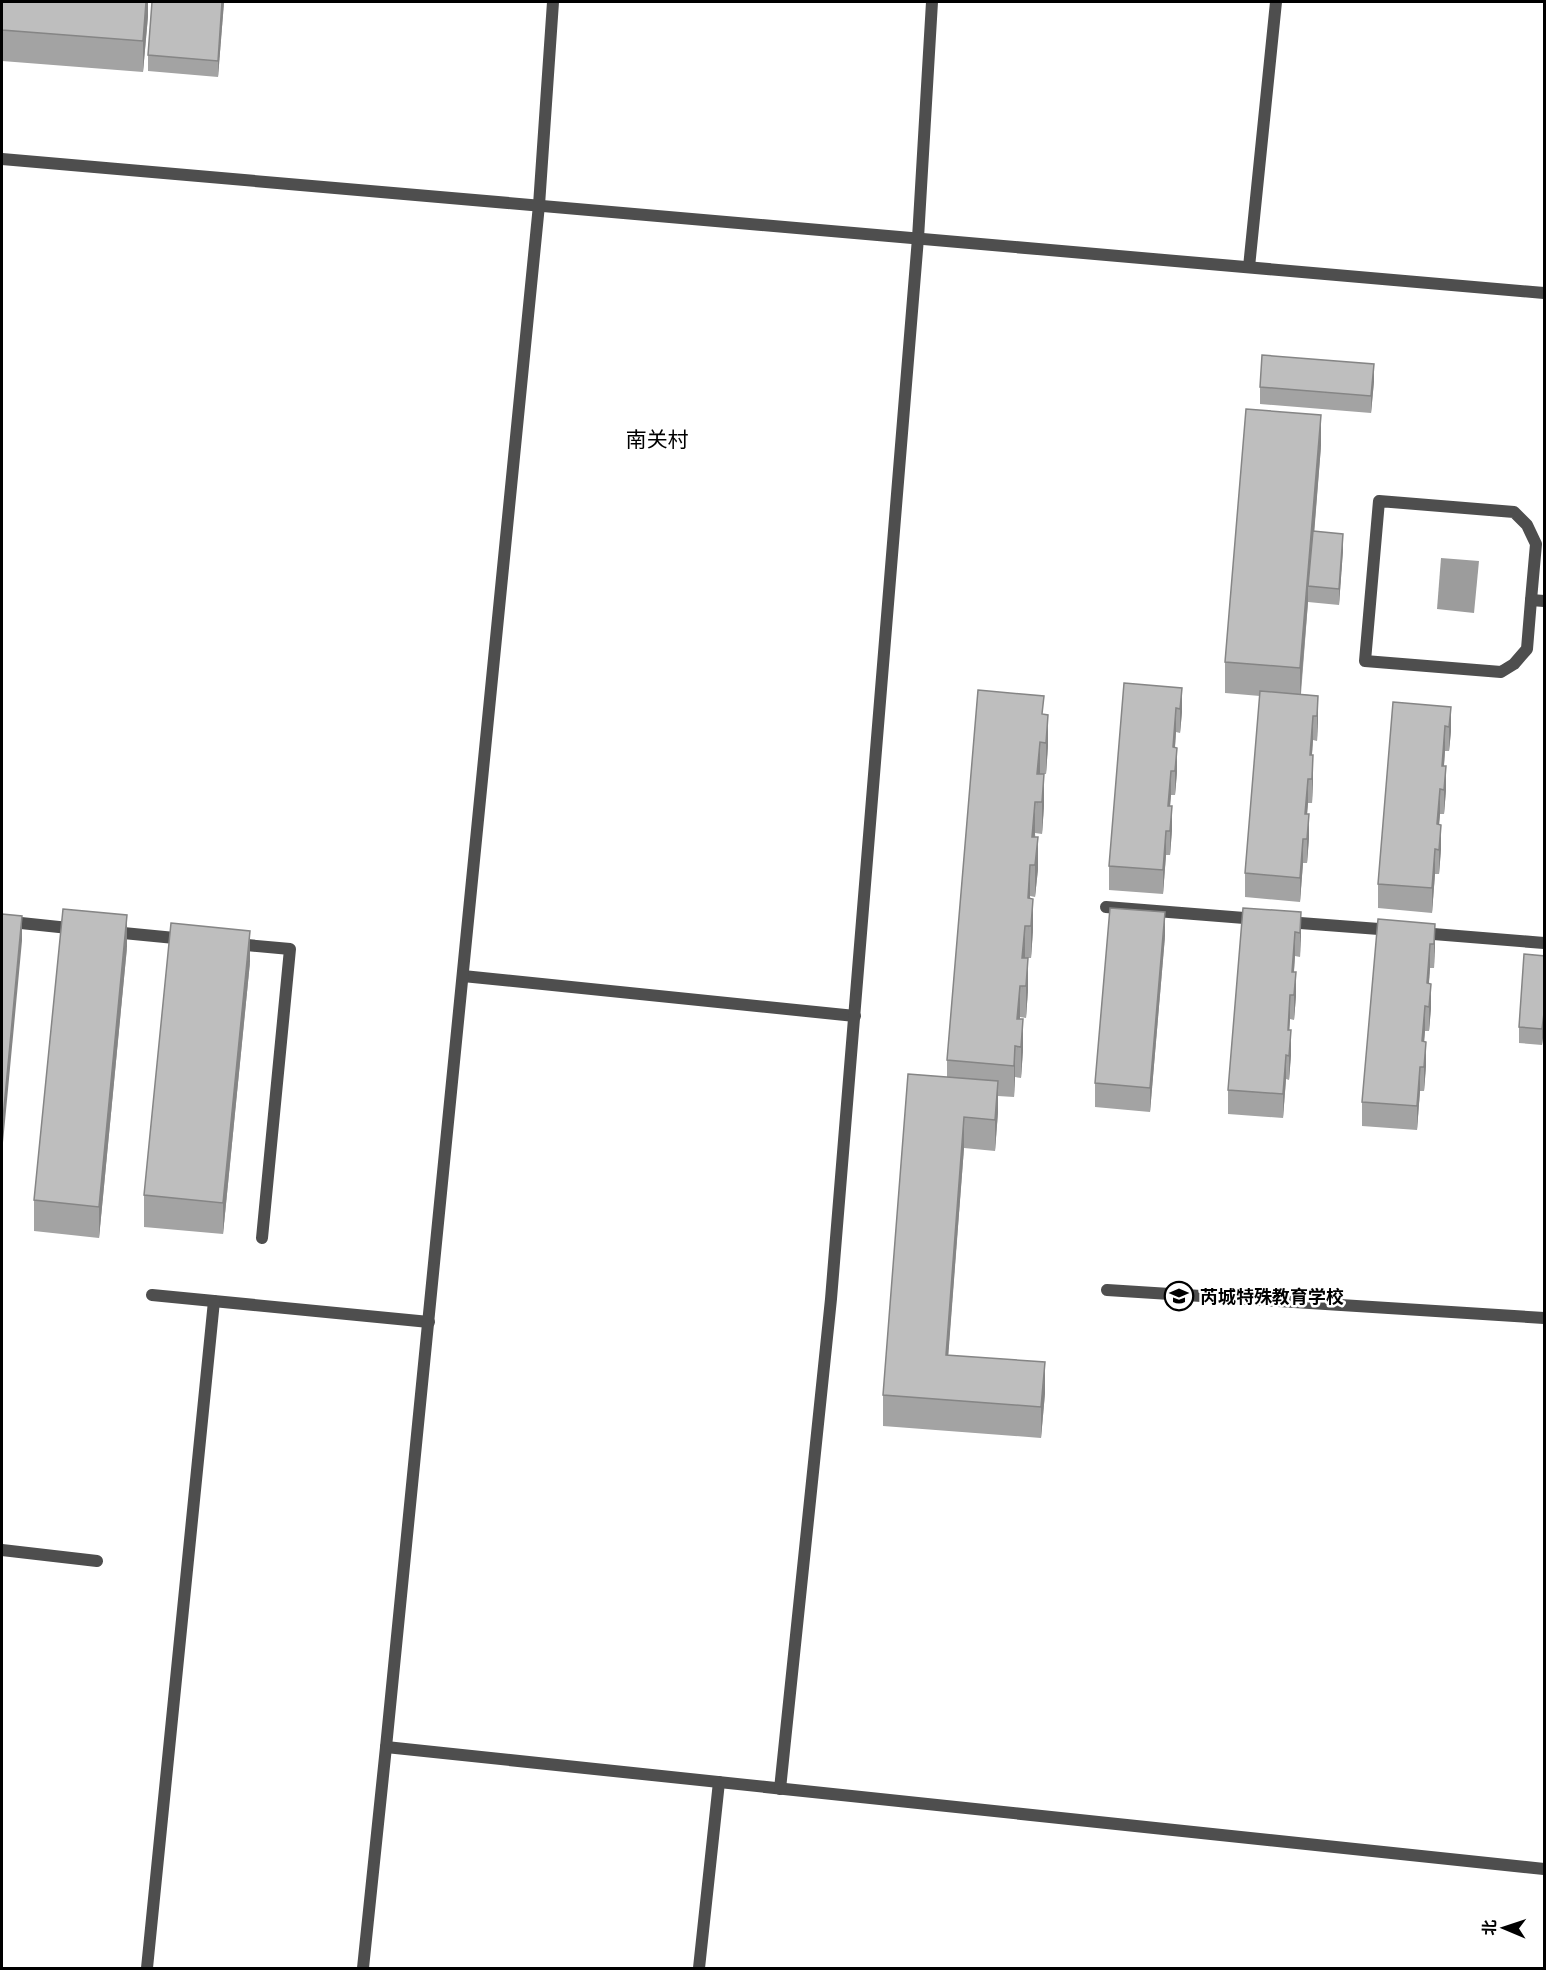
<svg xmlns="http://www.w3.org/2000/svg" width="1546" height="1970" font-family="'PT Sans','Noto Sans SC',sans-serif">
<style>
.water{fill:#9c9c9c}
.lines{fill:none;stroke-linecap:round;stroke-linejoin:round}
.service{stroke:#4e4e4e;stroke-width:12}
.minor{stroke:#4e4e4e;stroke-width:12}
.tertiary{stroke:#4e4e4e;stroke-width:12}
.wall{fill:#a3a3a3}
.shaded-wall{fill:#858585}
.building{fill:#bebebe;stroke:#858585;stroke-width:1.5}
.labels{text-anchor:middle;dominant-baseline:central;stroke-width:5;stroke-linejoin:round;paint-order:stroke}
.poi-label{font-size:18px;font-weight:bold;fill:#000;stroke:#fff;text-anchor:start}
.quarter-label{font-size:21px;fill:#000;stroke:#fff}
</style>
<rect width="100%" height="100%" fill="#fff"/>
<!-- water -->
<path class="water" d="M1441,558L1479,561L1474,613L1437,609Z"/>
<g class="lines">
<!-- service -->
<g class="service">
<path d="M918,238L932,2"/>
<path d="M1379,501L1514,512L1527,525L1536,544L1531,600L1527,649L1514,664L1501,672L1365,661Z"/>
<path d="M1531,600L1544,601"/>
<path d="M1106,907L1257,919"/>
<path d="M2,921L78,929"/>
<path d="M1287,922L1392,930"/>
<path d="M113,932L185,939"/>
<path d="M1421,933L1544,943"/>
<path d="M236,944L290,949L262,1238"/>
<path d="M1107,1290L1544,1318"/>
<path d="M152,1295L429,1322"/>
<path d="M2,1550L97,1561"/>
<path d="M147,1968L214,1301"/>
<path d="M699,1968L719,1782"/>
</g>
<!-- minor -->
<g class="minor">
<path d="M1249,267L1276,2"/>
<path d="M463,976L855,1016"/>
<path d="M386,1747L1544,1869"/>
<path d="M780,1789L831,1299L918,238"/>
<path d="M363,1968L386,1747L539,205L553,2"/>
</g>
<!-- tertiary -->
<path class="tertiary" d="M2,159L1544,293"/>
</g>
<!-- wall -->
<g class="wall">
<path d="M2,2H148V16L143,72L2,61Z"/>
<path d="M152,2H224L218,77L148,71V55Z"/>
<path d="M1374,381L1371,413L1260,404V387Z"/>
<path d="M1321,446L1314,531L1343,550L1339,605L1308,602L1301,694L1318,696V720L1317,741L1313,740L1312,755L1313,780L1312,803H1308L1307,814L1309,838L1307,863H1303L1300,902L1245,897V873L1260,696L1225,693V662Z"/>
<path d="M1182,688V712L1180,733L1176,732L1175,748L1177,772L1175,795H1171L1170,806L1172,830L1170,855H1166L1163,894L1109,890V866Z"/>
<path d="M1451,707V731L1449,751H1445L1444,766L1446,790L1444,814H1440L1439,824L1441,849L1439,874H1435L1432,913L1378,908V884Z"/>
<path d="M1044,714L1048,746L1046,774H1040L1044,806L1042,834L1035,833L1038,869L1035,897L1030,896L1033,930L1031,958H1025L1028,990L1026,1018L1020,1017V1019L1023,1050L1021,1078L1015,1077L1014,1097L998,1096V1112L995,1151L964,1148L948,1355L1045,1393L1041,1438L883,1426V1395L947,1077V1060Z"/>
<path d="M1301,912L1300,957L1295,956L1294,972L1296,996L1294,1020L1290,1019L1289,1030L1291,1055L1289,1080L1286,1079L1283,1118L1228,1114V1090Z"/>
<path d="M1435,924L1434,968H1430L1429,983L1431,1008L1429,1031H1425L1424,1042L1426,1066L1424,1091H1420L1417,1130L1362,1126V1102Z"/>
<path d="M1165,936L1150,1112L1095,1107V1083Z"/>
<path d="M127,947L99,1238L34,1231V1200Z"/>
<path d="M1545,956V1022L1542,1045L1519,1043V1027Z"/>
<path d="M250,962L223,1234L144,1227V1195Z"/>
</g>
<!-- shaded-wall -->
<g class="shaded-wall">
<path d="M146,2H148V16L143,72V41Z"/>
<path d="M222,2H224L218,77V61Z"/>
<path d="M1374,364V381L1371,413V396Z"/>
<path d="M1321,415V446L1310,586H1308V602L1300,699V668Z"/>
<path d="M1343,534V550L1339,605V589Z"/>
<path d="M1182,688V712L1180,733V709Z"/>
<path d="M1318,696V720L1317,741V716Z"/>
<path d="M1451,707V731L1449,751V727Z"/>
<path d="M1176,708V732L1173,772V747Z"/>
<path d="M1048,715V746L1046,774V743Z"/>
<path d="M1313,716V740L1310,779V755Z"/>
<path d="M1445,726V751L1442,790V766Z"/>
<path d="M1040,742V774L1037,806V774Z"/>
<path d="M1177,748V772L1175,795V771Z"/>
<path d="M1313,755V780L1312,803V779Z"/>
<path d="M1446,766V790L1444,814V790Z"/>
<path d="M1171,771V795L1168,830V806Z"/>
<path d="M1044,774V806L1042,834V802Z"/>
<path d="M1308,779V803L1305,838V814Z"/>
<path d="M1440,789V814L1437,849V824Z"/>
<path d="M1035,802V833L1032,868V837Z"/>
<path d="M1172,806V830L1170,855V831Z"/>
<path d="M1309,814V838L1307,863V839Z"/>
<path d="M1441,825V849L1439,874V850Z"/>
<path d="M1166,831V855L1163,894V870Z"/>
<path d="M1038,837V869L1035,897V865Z"/>
<path d="M1303,839V863L1300,902V878Z"/>
<path d="M1435,849V874L1432,913V888Z"/>
<path d="M1030,865V896L1028,930V898Z"/>
<path d="M1033,899V930L1031,958V926Z"/>
<path d="M1165,912V936L1150,1112V1088Z"/>
<path d="M1301,912V937L1300,957V933Z"/>
<path d="M127,915V947L99,1238V1207Z"/>
<path d="M22,916V941L2,1153V1129Z"/>
<path d="M1435,924V948L1434,968V944Z"/>
<path d="M1025,926V958L1022,989V958Z"/>
<path d="M250,931V962L223,1234V1203Z"/>
<path d="M1295,932V956L1292,996V972Z"/>
<path d="M1430,944V968L1427,1007V983Z"/>
<path d="M1028,958V990L1026,1018V986Z"/>
<path d="M1296,972V996L1294,1020V995Z"/>
<path d="M1431,984V1008L1429,1031V1007Z"/>
<path d="M1020,986V1017L1017,1050V1019Z"/>
<path d="M1290,995V1019L1288,1054V1030Z"/>
<path d="M1545,1005V1022L1542,1045V1029Z"/>
<path d="M1425,1006V1031L1422,1066V1041Z"/>
<path d="M1023,1019V1050L1021,1078V1047Z"/>
<path d="M1291,1030V1055L1289,1080V1056Z"/>
<path d="M1426,1042V1066L1424,1091V1067Z"/>
<path d="M1015,1046V1077L1014,1097V1066Z"/>
<path d="M1286,1055V1079L1283,1118V1094Z"/>
<path d="M1420,1067V1091L1417,1130V1106Z"/>
<path d="M998,1081V1112L995,1151V1120Z"/>
<path d="M964,1117V1148L946,1386V1355Z"/>
<path d="M1045,1362V1393L1041,1438V1407Z"/>
</g>
<!-- building -->
<g class="building">
<path d="M2,2H146L143,41L2,30Z"/>
<path d="M152,2H222L218,61L148,55Z"/>
<path d="M1262,355L1374,364L1371,396L1260,387Z"/>
<path d="M1246,409L1321,415L1300,668L1225,662Z"/>
<path d="M1313,531L1343,534L1339,589L1308,586Z"/>
<path d="M1124,683L1182,688L1180,709L1176,708L1173,747L1177,748L1175,771H1171L1168,806H1172L1170,831H1166L1163,870L1109,866Z"/>
<path d="M978,690L1044,696L1042,714L1048,715L1046,743L1040,742L1037,774H1044L1042,802H1035L1032,837H1038L1035,865H1030L1028,898L1033,899L1031,926H1025L1022,958H1028L1026,986H1020L1017,1019H1023L1021,1047L1015,1046L1014,1066L947,1060Z"/>
<path d="M1260,691L1318,696L1317,716H1313L1310,755H1313L1312,779H1308L1305,814H1309L1307,839H1303L1300,878L1245,873Z"/>
<path d="M1393,702L1451,707L1449,727L1445,726L1442,766H1446L1444,790L1440,789L1437,824L1441,825L1439,850L1435,849L1432,888L1378,884Z"/>
<path d="M1110,908L1165,912L1150,1088L1095,1083Z"/>
<path d="M1243,908L1301,912L1300,933L1295,932L1292,972H1296L1294,995H1290L1288,1030H1291L1289,1056L1286,1055L1283,1094L1228,1090Z"/>
<path d="M63,909L127,915L99,1207L34,1200Z"/>
<path d="M2,914L22,916L2,1129Z"/>
<path d="M1378,919L1435,924L1434,944H1430L1427,983L1431,984L1429,1007L1425,1006L1422,1041L1426,1042L1424,1067H1420L1417,1106L1362,1102Z"/>
<path d="M171,923L250,931L223,1203L144,1195Z"/>
<path d="M1524,954L1545,956V1005L1542,1029L1519,1027Z"/>
<path d="M908,1074L998,1081L995,1120L964,1117L946,1355L1045,1362L1041,1407L883,1395Z"/>
</g>
<!-- icons -->
<defs>
<g id="school-ring" transform="scale(1.5)"><circle r="9.5" fill="#fff" stroke="#000" stroke-width="1.5"/><path d="M0-5L7-2L0 1L-7-2ZM-4 1L0 2.5L4 1V4Q0 6-4 4Z" fill="#000"/></g>
</defs>
<g fill-rule="evenodd">
<use href="#school-ring" x="1179" y="1296"/>
</g>
<g class="labels">
<!-- poi labels -->
<g class="poi-label">
<text x="1200" y="1296">芮城特殊教育学校</text>
</g>
<!-- quarter labels -->
<g class="quarter-label">
<text x="657" y="439">南关村</text>
</g>
</g>
<!-- border -->
<rect width="1546" height="1970" fill="none" stroke="#000000" stroke-width="6"/>
<!-- north arrow -->
<g transform="translate(1504 1928) rotate(272)" stroke="#ffffff" stroke-width="4.5" paint-order="stroke">
<path d="M0-4.5L10 22L0 15L-10 22Z" fill="#000000"/>
<text y="-9" font-size="16" font-weight="bold" text-anchor="middle" fill="#000000">北</text>
</g>
</svg>
